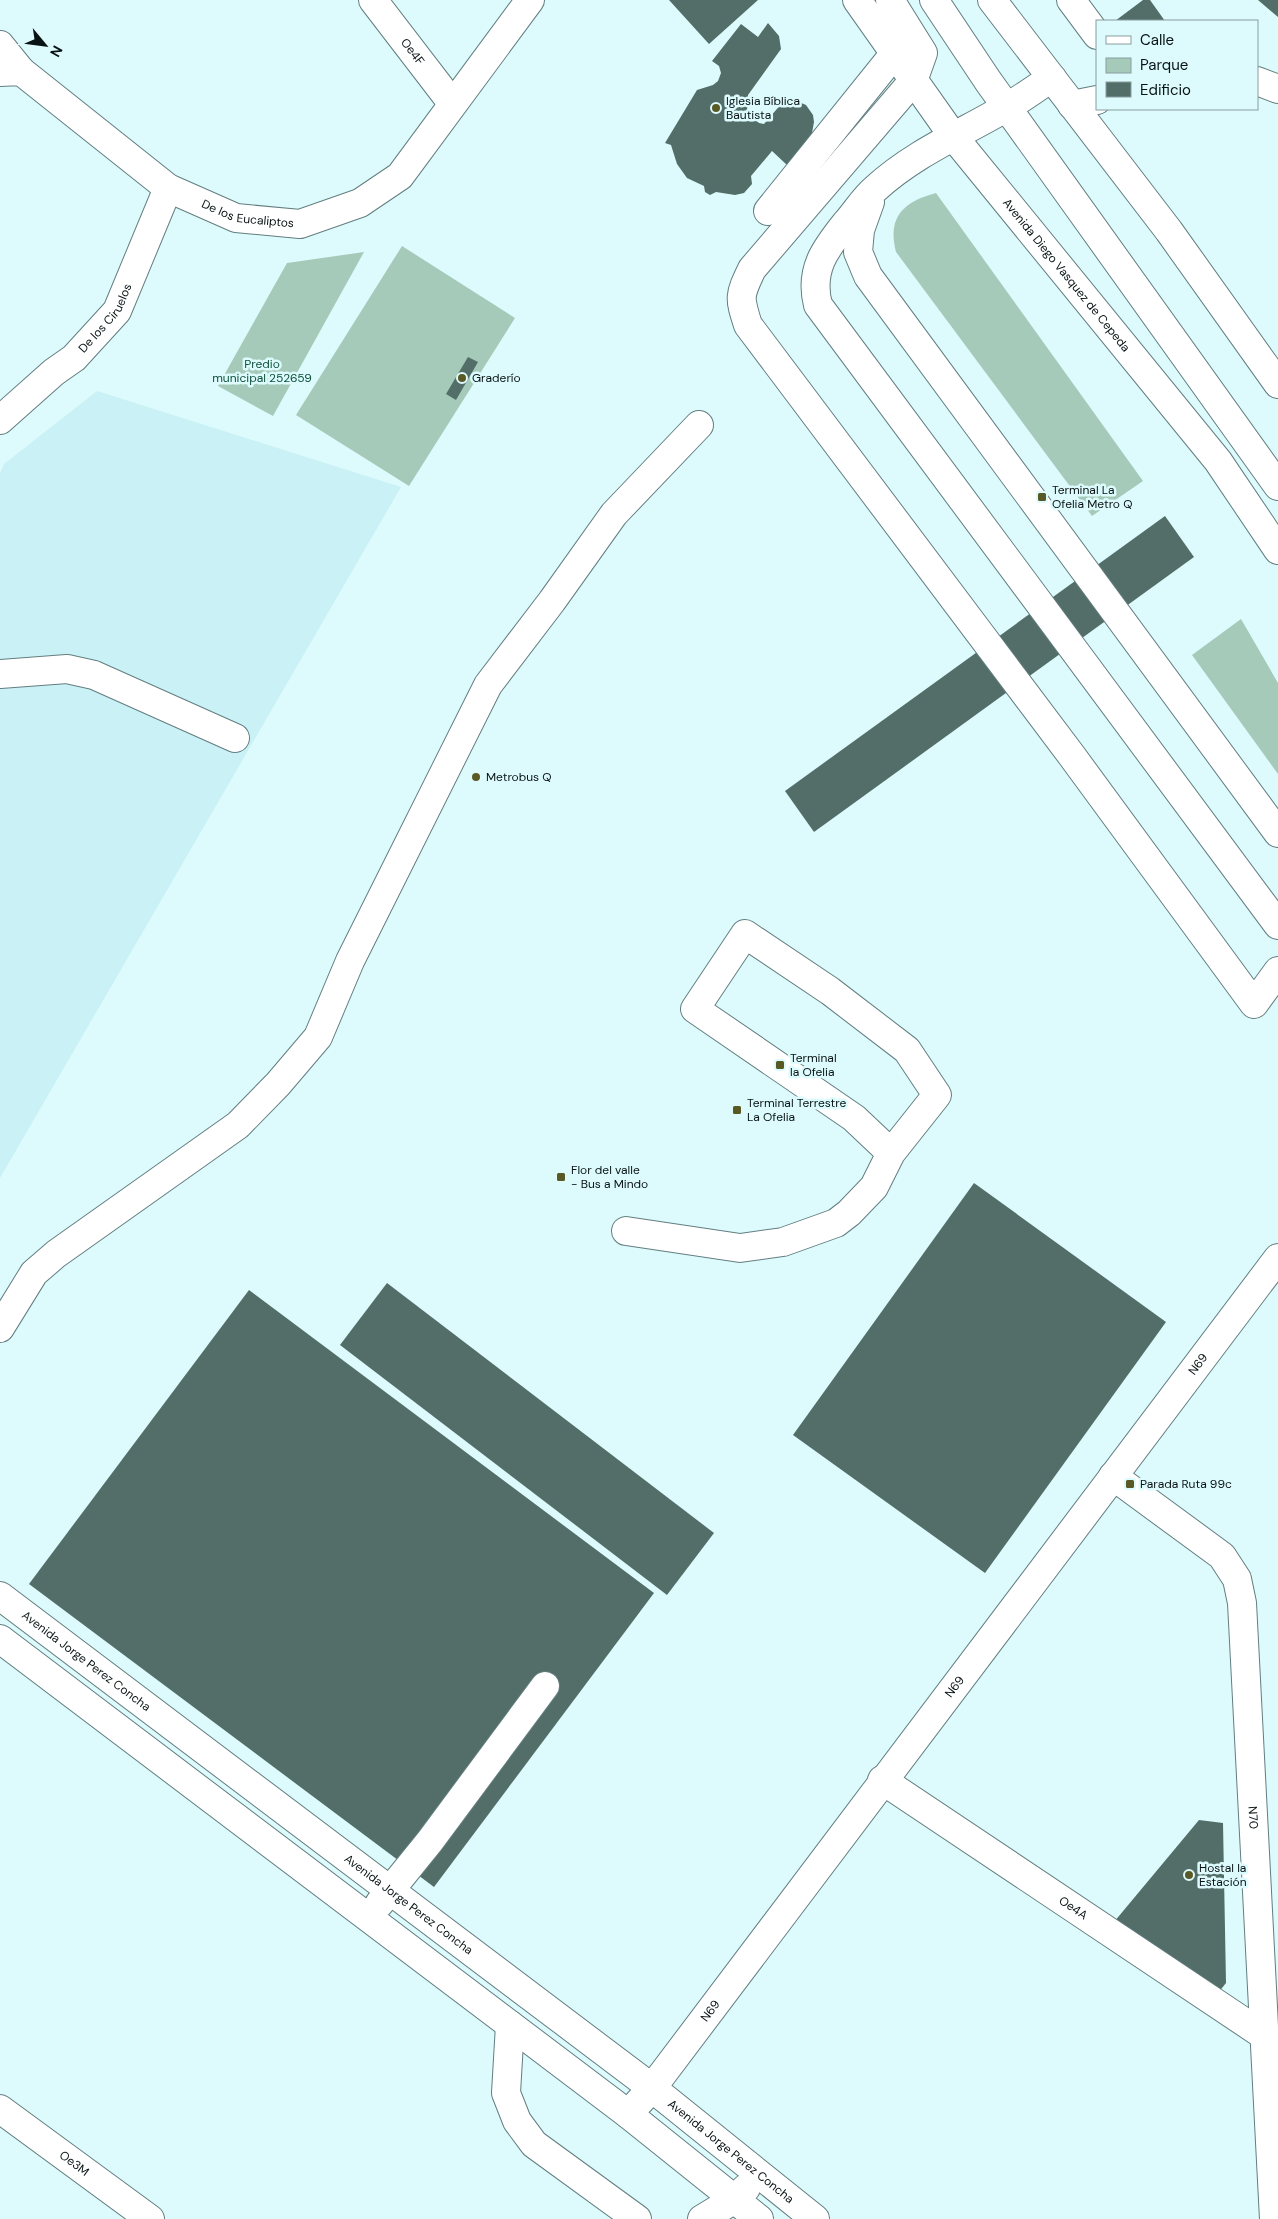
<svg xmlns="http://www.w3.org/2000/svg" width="1278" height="2219" font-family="'DM Sans',sans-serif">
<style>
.built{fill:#caf1f5}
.green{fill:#a6cab9}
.building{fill:#536d68}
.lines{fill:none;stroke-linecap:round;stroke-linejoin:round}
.minor-casing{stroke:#637e80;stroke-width:30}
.major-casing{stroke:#637e80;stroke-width:30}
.minor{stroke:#fff;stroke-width:28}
.major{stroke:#fff;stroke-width:28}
.poi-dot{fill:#5a5825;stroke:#ddfbfd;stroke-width:2}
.labels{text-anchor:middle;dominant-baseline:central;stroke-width:5;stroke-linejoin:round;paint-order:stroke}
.street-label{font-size:12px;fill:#091314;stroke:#ddfbfd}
.poi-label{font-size:12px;fill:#091314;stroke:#ddfbfd;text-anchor:start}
.park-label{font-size:12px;fill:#0f523b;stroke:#ddfbfd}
</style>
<rect width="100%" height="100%" fill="#ddfbfd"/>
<!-- built -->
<path class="built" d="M97,391L401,487L0,1178V473L4,464Z"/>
<!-- green -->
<g class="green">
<path d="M936,193L1143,481L1092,516L896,252C887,217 903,202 936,193Z"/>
<path d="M402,246L515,318L409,486L296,415Z"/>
<path d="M364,252L273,416L218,386L287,263Z"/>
<path d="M1241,619L1278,683V774L1192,655Z"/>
</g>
<!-- building -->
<g class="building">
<path d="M669,0H758L709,44Z"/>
<path d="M1143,0H1150L1165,21H1115Z"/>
<path d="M1258,0H1278V17Z"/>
<path d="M768,23L779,36L781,49L748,95L747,112L759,123L764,124L782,103L794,101L799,102L806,105L813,115L814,122L812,133L810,139L787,165L772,151L751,176L752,184L744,193L735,195L716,192L710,195L705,192L704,186L687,178L677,164L671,145L665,143L697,90L713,85L718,81L721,73L719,66L712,61L741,24L758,37Z"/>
<path d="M468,357L478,362L456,400L446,394Z"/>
<path d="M1165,516L1194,557L814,832L785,791Z"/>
<path d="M974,1183L1166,1322L985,1573L793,1435Z"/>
<path d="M387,1283L714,1533L667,1595L340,1345Z"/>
<path d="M249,1290L654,1593L434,1887L29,1584Z"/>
<path d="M1199,1820L1223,1823L1226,1983L1214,1998L1109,1928Z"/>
</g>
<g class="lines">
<!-- minor casing -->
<g class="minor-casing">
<g id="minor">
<path id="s1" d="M373,0L452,103"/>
<path d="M890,0L923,53L913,81L752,269C739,296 739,297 748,325L1072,756L1254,1004L1278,971"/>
<path d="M934,0L988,81L1278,486"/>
<path d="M1071,0L1097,35"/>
<path d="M0,45L21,71"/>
<path id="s2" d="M0,72L21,71L168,188L236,218L300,224L360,203L400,176L530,0"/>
<path d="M1052,78C1037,87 1023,98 1007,107C963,133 914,153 875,189C864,198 856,212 846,223C825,249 809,270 818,305L1278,925"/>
<path d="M1257,81L1278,89"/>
<path d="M1072,105L1097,100"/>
<path d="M870,202L860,230L858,252L868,276L1278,833"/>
<path d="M768,211L895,53"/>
<path id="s3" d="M0,420L54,372L74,358L117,311L168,188"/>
<path d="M0,674L67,669L94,675L235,738"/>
<path d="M626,1231L740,1248L783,1242L836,1223L849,1213L874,1187L891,1153L937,1095L907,1050L830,991L745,934L695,1009L854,1118L891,1153"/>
<path d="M0,1328L34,1273L56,1254L238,1125L278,1084L318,1037L350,961L488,685L552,601L614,514L699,425"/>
<path id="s4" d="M1113,1476L1222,1556L1237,1579L1242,1603L1274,2219"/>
<path id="s5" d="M0,1596L652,2088L815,2219"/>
<path d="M0,1639L628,2114L759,2219"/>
<path id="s6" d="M882,1780L1265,2036"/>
<path d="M379,1904L430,1841L545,1686"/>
<path d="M510,2025L506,2093L517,2121L534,2144L637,2219"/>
<path id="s7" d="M0,2109L150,2219"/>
<path id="s8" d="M628,2114L652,2088L1278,1258"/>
<path d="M702,2219L735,2199L746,2188"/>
</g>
</g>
<!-- major casing -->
<g class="major-casing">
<g id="major">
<path id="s9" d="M857,0L953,136L1218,461L1278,550"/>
<path d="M992,0L1169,231L1278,384"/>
</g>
</g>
<!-- minor -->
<use href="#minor" class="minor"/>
<!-- major -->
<use href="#major" class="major"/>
</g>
<!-- markers -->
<g class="poi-dot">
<circle cx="716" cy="108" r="5"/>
<circle cx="462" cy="378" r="5"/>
<rect x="1037" y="492" width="10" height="10" rx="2.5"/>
<circle cx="476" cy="777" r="5"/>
<rect x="775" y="1060" width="10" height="10" rx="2.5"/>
<rect x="732" y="1105" width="10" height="10" rx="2.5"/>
<rect x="556" y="1172" width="10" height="10" rx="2.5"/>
<rect x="1125" y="1479" width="10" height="10" rx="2.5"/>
<circle cx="1189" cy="1875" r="5"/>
</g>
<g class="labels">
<!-- street labels -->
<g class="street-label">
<text stroke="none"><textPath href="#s1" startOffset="65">Oe4F</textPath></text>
<text stroke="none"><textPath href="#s2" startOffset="294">De los Eucaliptos</textPath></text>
<text stroke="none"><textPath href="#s9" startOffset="346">Avenida Diego Vasquez de Cepeda</textPath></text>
<text stroke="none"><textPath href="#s3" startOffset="148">De los Ciruelos</textPath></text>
<text stroke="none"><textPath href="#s8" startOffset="942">N69</textPath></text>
<text stroke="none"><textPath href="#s5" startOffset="108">Avenida Jorge Perez Concha</textPath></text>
<text stroke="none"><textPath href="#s8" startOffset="538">N69</textPath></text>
<text stroke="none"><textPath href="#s4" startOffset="402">N70</textPath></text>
<text stroke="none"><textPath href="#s5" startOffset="512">Avenida Jorge Perez Concha</textPath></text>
<text stroke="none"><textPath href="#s6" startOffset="230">Oe4A</textPath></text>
<text stroke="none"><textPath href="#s8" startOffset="132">N69</textPath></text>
<text stroke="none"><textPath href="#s5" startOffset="918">Avenida Jorge Perez Concha</textPath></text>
<text stroke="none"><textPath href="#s7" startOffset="92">Oe3M</textPath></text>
</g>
<!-- poi labels -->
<g class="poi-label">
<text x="726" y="101">Iglesia Bíblica<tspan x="726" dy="14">Bautista</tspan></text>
<text x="472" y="378">Graderío</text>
<text x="1052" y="490">Terminal La<tspan x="1052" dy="14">Ofelia Metro Q</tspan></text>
<text x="486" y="777">Metrobus Q</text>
<text x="790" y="1058">Terminal<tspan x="790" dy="14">la Ofelia</tspan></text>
<text x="747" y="1103">Terminal Terrestre<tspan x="747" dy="14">La Ofelia</tspan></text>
<text x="571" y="1170">Flor del valle<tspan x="571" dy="14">- Bus a Mindo</tspan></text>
<text x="1140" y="1484">Parada Ruta 99c</text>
<text x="1199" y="1868">Hostal la<tspan x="1199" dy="14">Estación</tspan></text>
</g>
<!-- park labels -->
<g class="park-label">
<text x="262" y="364">Predio<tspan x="262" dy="14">municipal 252659</tspan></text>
</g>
</g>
<!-- legend -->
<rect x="1096" y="20" width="162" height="90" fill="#ddfbfd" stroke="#889ea0"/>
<rect x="1106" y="36" width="25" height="8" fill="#ffffff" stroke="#889ea0"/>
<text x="1140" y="45" font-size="15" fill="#091314">Calle</text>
<rect x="1106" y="58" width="25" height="15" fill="#a6cab9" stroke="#889ea0"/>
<text x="1140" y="70" font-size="15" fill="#091314">Parque</text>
<rect x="1106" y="82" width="25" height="15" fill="#536d68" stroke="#889ea0"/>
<text x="1140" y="95" font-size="15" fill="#091314">Edificio</text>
<!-- north arrow -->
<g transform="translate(45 45) rotate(119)" stroke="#ddfbfd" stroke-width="4" paint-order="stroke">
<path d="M0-4L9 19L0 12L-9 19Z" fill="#091314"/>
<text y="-8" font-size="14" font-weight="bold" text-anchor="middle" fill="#091314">N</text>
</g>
</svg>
